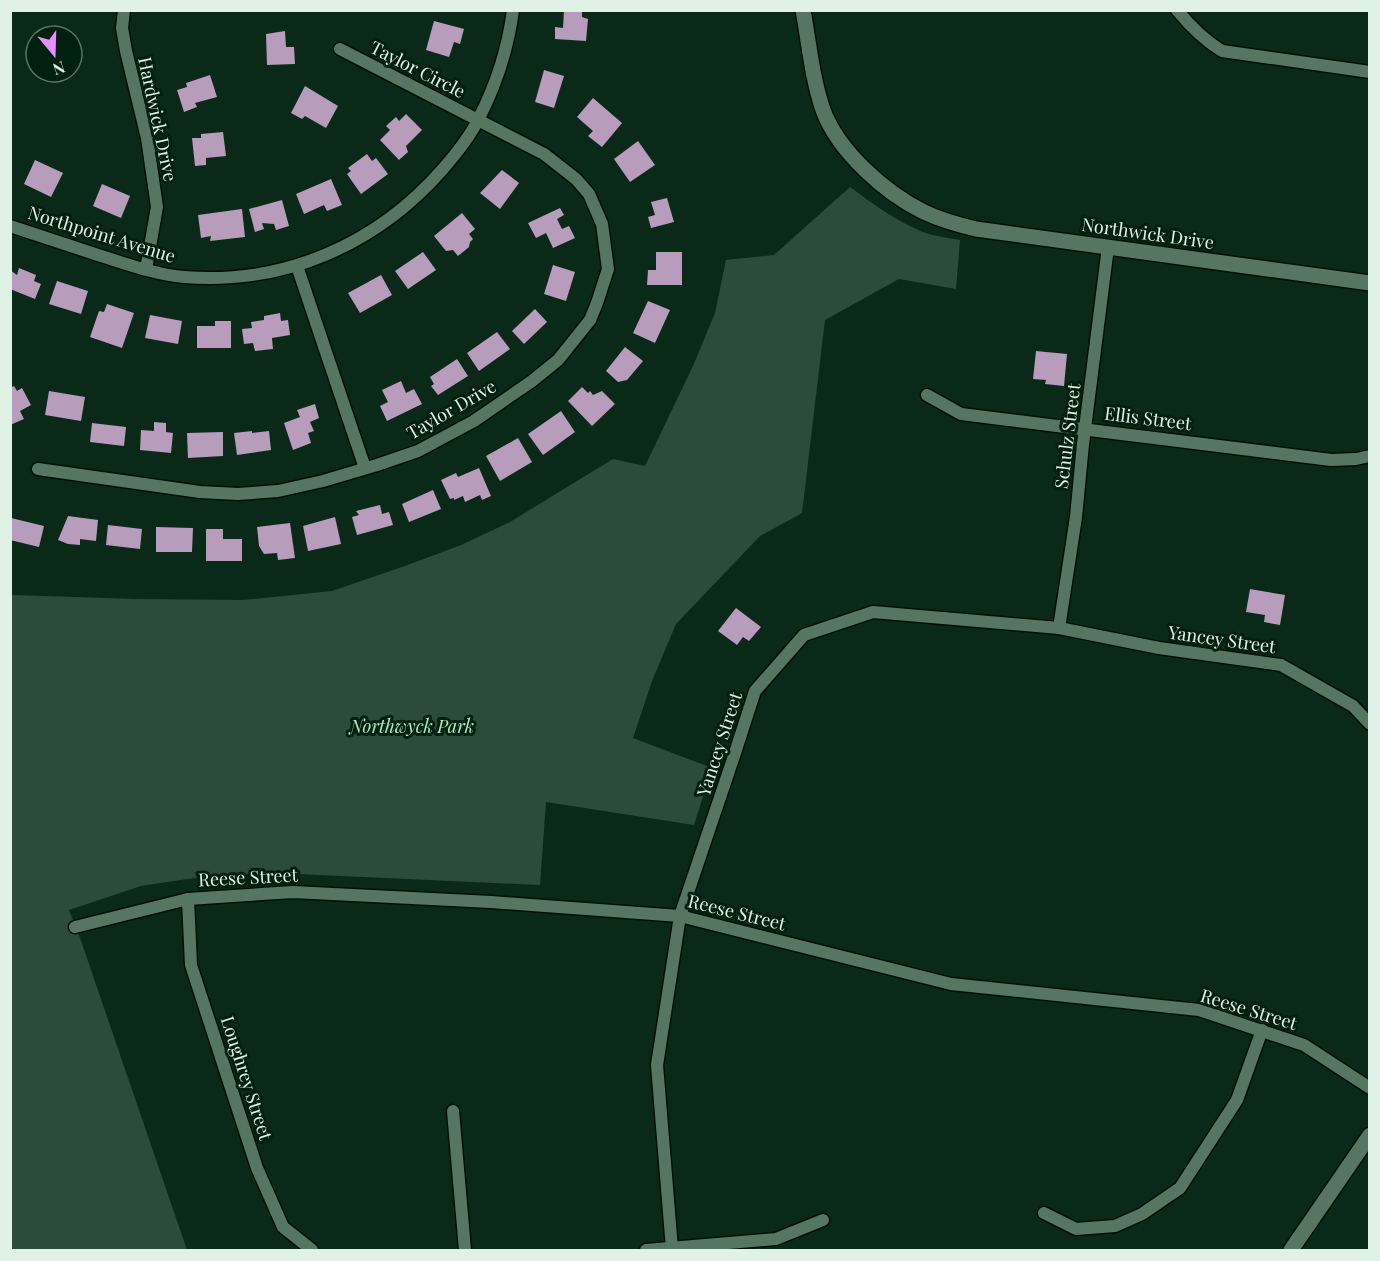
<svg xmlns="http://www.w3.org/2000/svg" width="1380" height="1261" font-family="'Playfair Display',serif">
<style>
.green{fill:#2c4c39}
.building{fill:#b79cbc}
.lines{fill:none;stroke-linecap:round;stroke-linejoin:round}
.minor-casing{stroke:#001106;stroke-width:15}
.tertiary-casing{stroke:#001106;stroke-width:18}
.minor{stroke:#567662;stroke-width:12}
.tertiary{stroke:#567662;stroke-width:15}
.labels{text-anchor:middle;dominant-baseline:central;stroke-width:6;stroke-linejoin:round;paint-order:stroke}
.street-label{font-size:18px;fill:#e0f1e6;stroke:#022010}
.park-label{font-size:18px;font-style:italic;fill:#a9e9c2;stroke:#022010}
</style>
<rect width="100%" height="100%" fill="#0b2919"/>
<!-- green -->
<path class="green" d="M850,187C873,204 896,221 923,232C934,236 948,238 960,240L956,289L899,279L825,320L802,513L760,536L676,624L652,681L633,738L712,768L694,825L546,802L540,885L277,873L214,875L141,886L69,910L79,935L187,1250H11V595L136,599L243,600L332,591L405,566L461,545L510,522L613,459L645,466L693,366L715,313L726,260L774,255Z"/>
<!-- building -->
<g class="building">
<path d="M564,10H582V17L588,19L586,41L555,39V27L563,28Z"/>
<path d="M434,21L464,29L460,44L454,42L449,57L426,50Z"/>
<path d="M285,31L286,47H294L295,64L267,65L266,34Z"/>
<path d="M544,70L564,76L554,108L535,102Z"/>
<path d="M210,75L217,97L195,103L197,107L184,112L177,90L187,87L186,83Z"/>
<path d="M305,86L338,106L326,128L305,116L302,119L291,113Z"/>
<path d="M593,98L622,123L602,147L588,136L593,131L577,117Z"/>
<path d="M406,114L422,130L406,146L408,152L399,160L380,140L390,130L386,126L396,117L399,121Z"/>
<path d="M223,132L226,156L206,158V165L195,166L192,138H201V134Z"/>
<path d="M638,141L655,165L630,182L614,159Z"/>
<path d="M367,154L372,161L376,158L388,174L361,194L347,174L351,171L348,168Z"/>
<path d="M35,160L63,173L51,197L24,184Z"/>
<path d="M502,170L519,183L500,209L480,193Z"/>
<path d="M331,179L342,205L327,211L324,205L304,214L296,194Z"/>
<path d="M102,184L130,196L121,218L93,206Z"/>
<path d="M667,198L674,222L651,228L648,217L655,215L651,202Z"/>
<path d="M282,200L289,226L276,230L274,224L262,223L264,229L255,232L249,209Z"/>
<path d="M560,208L564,215L557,219L562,229L569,226L575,238L553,248L546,233L536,238L528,223Z"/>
<path d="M242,209L245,237L210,241L211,236L201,238L198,215Z"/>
<path d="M462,213L475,229L469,234L473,239L470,242L469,247L458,256L453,250L446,251L434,236Z"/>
<path d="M423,252L436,270L408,289L395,271Z"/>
<path d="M656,252H682V285H647L648,270H656Z"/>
<path d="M553,265L575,272L566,301L544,294Z"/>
<path d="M19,268L36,275L34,281L41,284L35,299L10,289V270L17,275Z"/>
<path d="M381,275L392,295L360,313L348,293Z"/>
<path d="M57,281L88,291L81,314L49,304Z"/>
<path d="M648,301L670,310L655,343L633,333Z"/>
<path d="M107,304L134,313L122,348L90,337L99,311L104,312Z"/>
<path d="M535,309L547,322L524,344L512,331Z"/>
<path d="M280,313L281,321L288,320L290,335L272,338L273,349L255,351L253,343L244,344L242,329L252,328L251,322L264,320V316Z"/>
<path d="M150,315L182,321L178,344L145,338Z"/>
<path d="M215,321H231V348H197V326H215Z"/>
<path d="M497,332L510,349L479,371L467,353Z"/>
<path d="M625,347L643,361L627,380L618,382L606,371Z"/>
<path d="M1036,351L1067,354L1064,386L1045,384L1046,380L1033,379Z"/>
<path d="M457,359L468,376L438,395L431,386L434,384L430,377Z"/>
<path d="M401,381L406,393L414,389L422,404L387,421L380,406L388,402L382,390Z"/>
<path d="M14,386L17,391L22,388L31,405L20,411L24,419L10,425V388Z"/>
<path d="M582,387L588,393L590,391L593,395L602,391L615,404L592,426L568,401Z"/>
<path d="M49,391L85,397L81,421L45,415Z"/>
<path d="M315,404L319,418L310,422L314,431L308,433L311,443L293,450L284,423L300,417L297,410Z"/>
<path d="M561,411L575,432L543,455L528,434Z"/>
<path d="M154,422L166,423V432L173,433L171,453L140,450L141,430L154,431Z"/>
<path d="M92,423L126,427L124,446L90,442Z"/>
<path d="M252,431V433L269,431L271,450L237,455L234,433Z"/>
<path d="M223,432V456L188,458L187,433Z"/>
<path d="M518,438L532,462L500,481L486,456Z"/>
<path d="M479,468L491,496L482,500L480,495L465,502L463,496L454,500V498L450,499L441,480L456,473L458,477Z"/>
<path d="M433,490L441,509L409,522L402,504Z"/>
<path d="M380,505L382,514L389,512L393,525L357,535L352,517L359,515L356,511Z"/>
<path d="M68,516L98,520L96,541L80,539V545L68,544L58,540Z"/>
<path d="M335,517L341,544L308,551L303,526Z"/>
<path d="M11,518L44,526L39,547L10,540Z"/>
<path d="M290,523L295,558L278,560L277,553L264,554L259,546L257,527Z"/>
<path d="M108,525L142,529L140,549L106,545Z"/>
<path d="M156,527L193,528L192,552H156Z"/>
<path d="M206,529H223V539H242V561H206Z"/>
<path d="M1250,589L1285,595L1280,625L1264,622L1265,615L1246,612Z"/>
<path d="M736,608L761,627L749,641L743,637L737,645L718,631Z"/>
</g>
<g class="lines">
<!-- minor casing -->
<g class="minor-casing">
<g id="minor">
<path d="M124,10L122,28L126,51L147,138L157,207L146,269"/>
<path d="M1177,10C1190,26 1204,40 1222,51L1370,72"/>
<path d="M10,226C41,236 71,246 101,256C127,264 157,275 184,277C284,285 376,245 442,170C456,154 470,137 479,118C496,85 508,48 513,10"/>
<path d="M297,266L365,468"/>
<path d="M927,395L961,414L1331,460L1356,459L1370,456"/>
<path d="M38,469L200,492L238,494L278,491L323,481L377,465L418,451L474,421L532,381L558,360L590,320L597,303L608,269L602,224L589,194L576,179L544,154L340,49"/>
<path d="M1059,628L1076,517L1083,444L1108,247"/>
<path d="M188,899L191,965L257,1168L283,1227L312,1250"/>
<path d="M75,927L188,899L293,892L491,902L680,916L951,984L1199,1010L1304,1045L1370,1088"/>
<path d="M453,1111L465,1250"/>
<path d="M1044,1213L1076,1229L1115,1226L1142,1214L1180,1188L1237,1100L1262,1030"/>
<path d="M672,1249L657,1065L680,916L735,753L755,691L804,635L873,612L1059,628L1159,648L1281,665L1353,706L1370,724"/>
<path d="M646,1250L776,1239L823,1220"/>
</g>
</g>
<!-- tertiary casing -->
<g class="tertiary-casing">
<g id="tertiary">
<path d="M803,10C809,43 812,78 823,110C838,151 885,193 924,212C941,220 959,225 976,229L1370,283"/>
<path d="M1291,1250L1370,1135"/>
</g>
</g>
<!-- minor -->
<use href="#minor" class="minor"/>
<!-- tertiary -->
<use href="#tertiary" class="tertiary"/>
</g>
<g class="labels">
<!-- street labels -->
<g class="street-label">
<text transform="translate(418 69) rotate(27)">Taylor Circle</text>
<text transform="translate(158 119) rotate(78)">Hardwick Drive</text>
<text transform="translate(1148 233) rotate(8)">Northwick Drive</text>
<text transform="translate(102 234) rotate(17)">Northpoint Avenue</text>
<text transform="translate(451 409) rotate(-30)">Taylor Drive</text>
<text transform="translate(1148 418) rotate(7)">Ellis Street</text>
<text transform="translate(1067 436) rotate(-83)">Schulz Street</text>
<text transform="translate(1222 639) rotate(8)">Yancey Street</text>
<text transform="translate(719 744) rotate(-72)">Yancey Street</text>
<text transform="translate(248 877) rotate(-3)">Reese Street</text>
<text transform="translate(737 912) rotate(14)">Reese Street</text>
<text transform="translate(1249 1009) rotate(17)">Reese Street</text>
<text transform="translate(247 1078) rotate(72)">Loughrey Street</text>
</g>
<!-- park labels -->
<g class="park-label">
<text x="412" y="726">Northwyck Park</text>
</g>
</g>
<!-- border -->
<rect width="1380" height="1261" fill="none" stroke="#e0f1e6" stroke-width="24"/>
<!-- north arrow -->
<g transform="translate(54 54) rotate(161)"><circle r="28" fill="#022010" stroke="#5b7466" stroke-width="1.5"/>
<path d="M0-4.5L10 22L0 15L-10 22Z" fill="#ea8dfd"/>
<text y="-9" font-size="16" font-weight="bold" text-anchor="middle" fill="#e0f1e6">N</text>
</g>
</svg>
